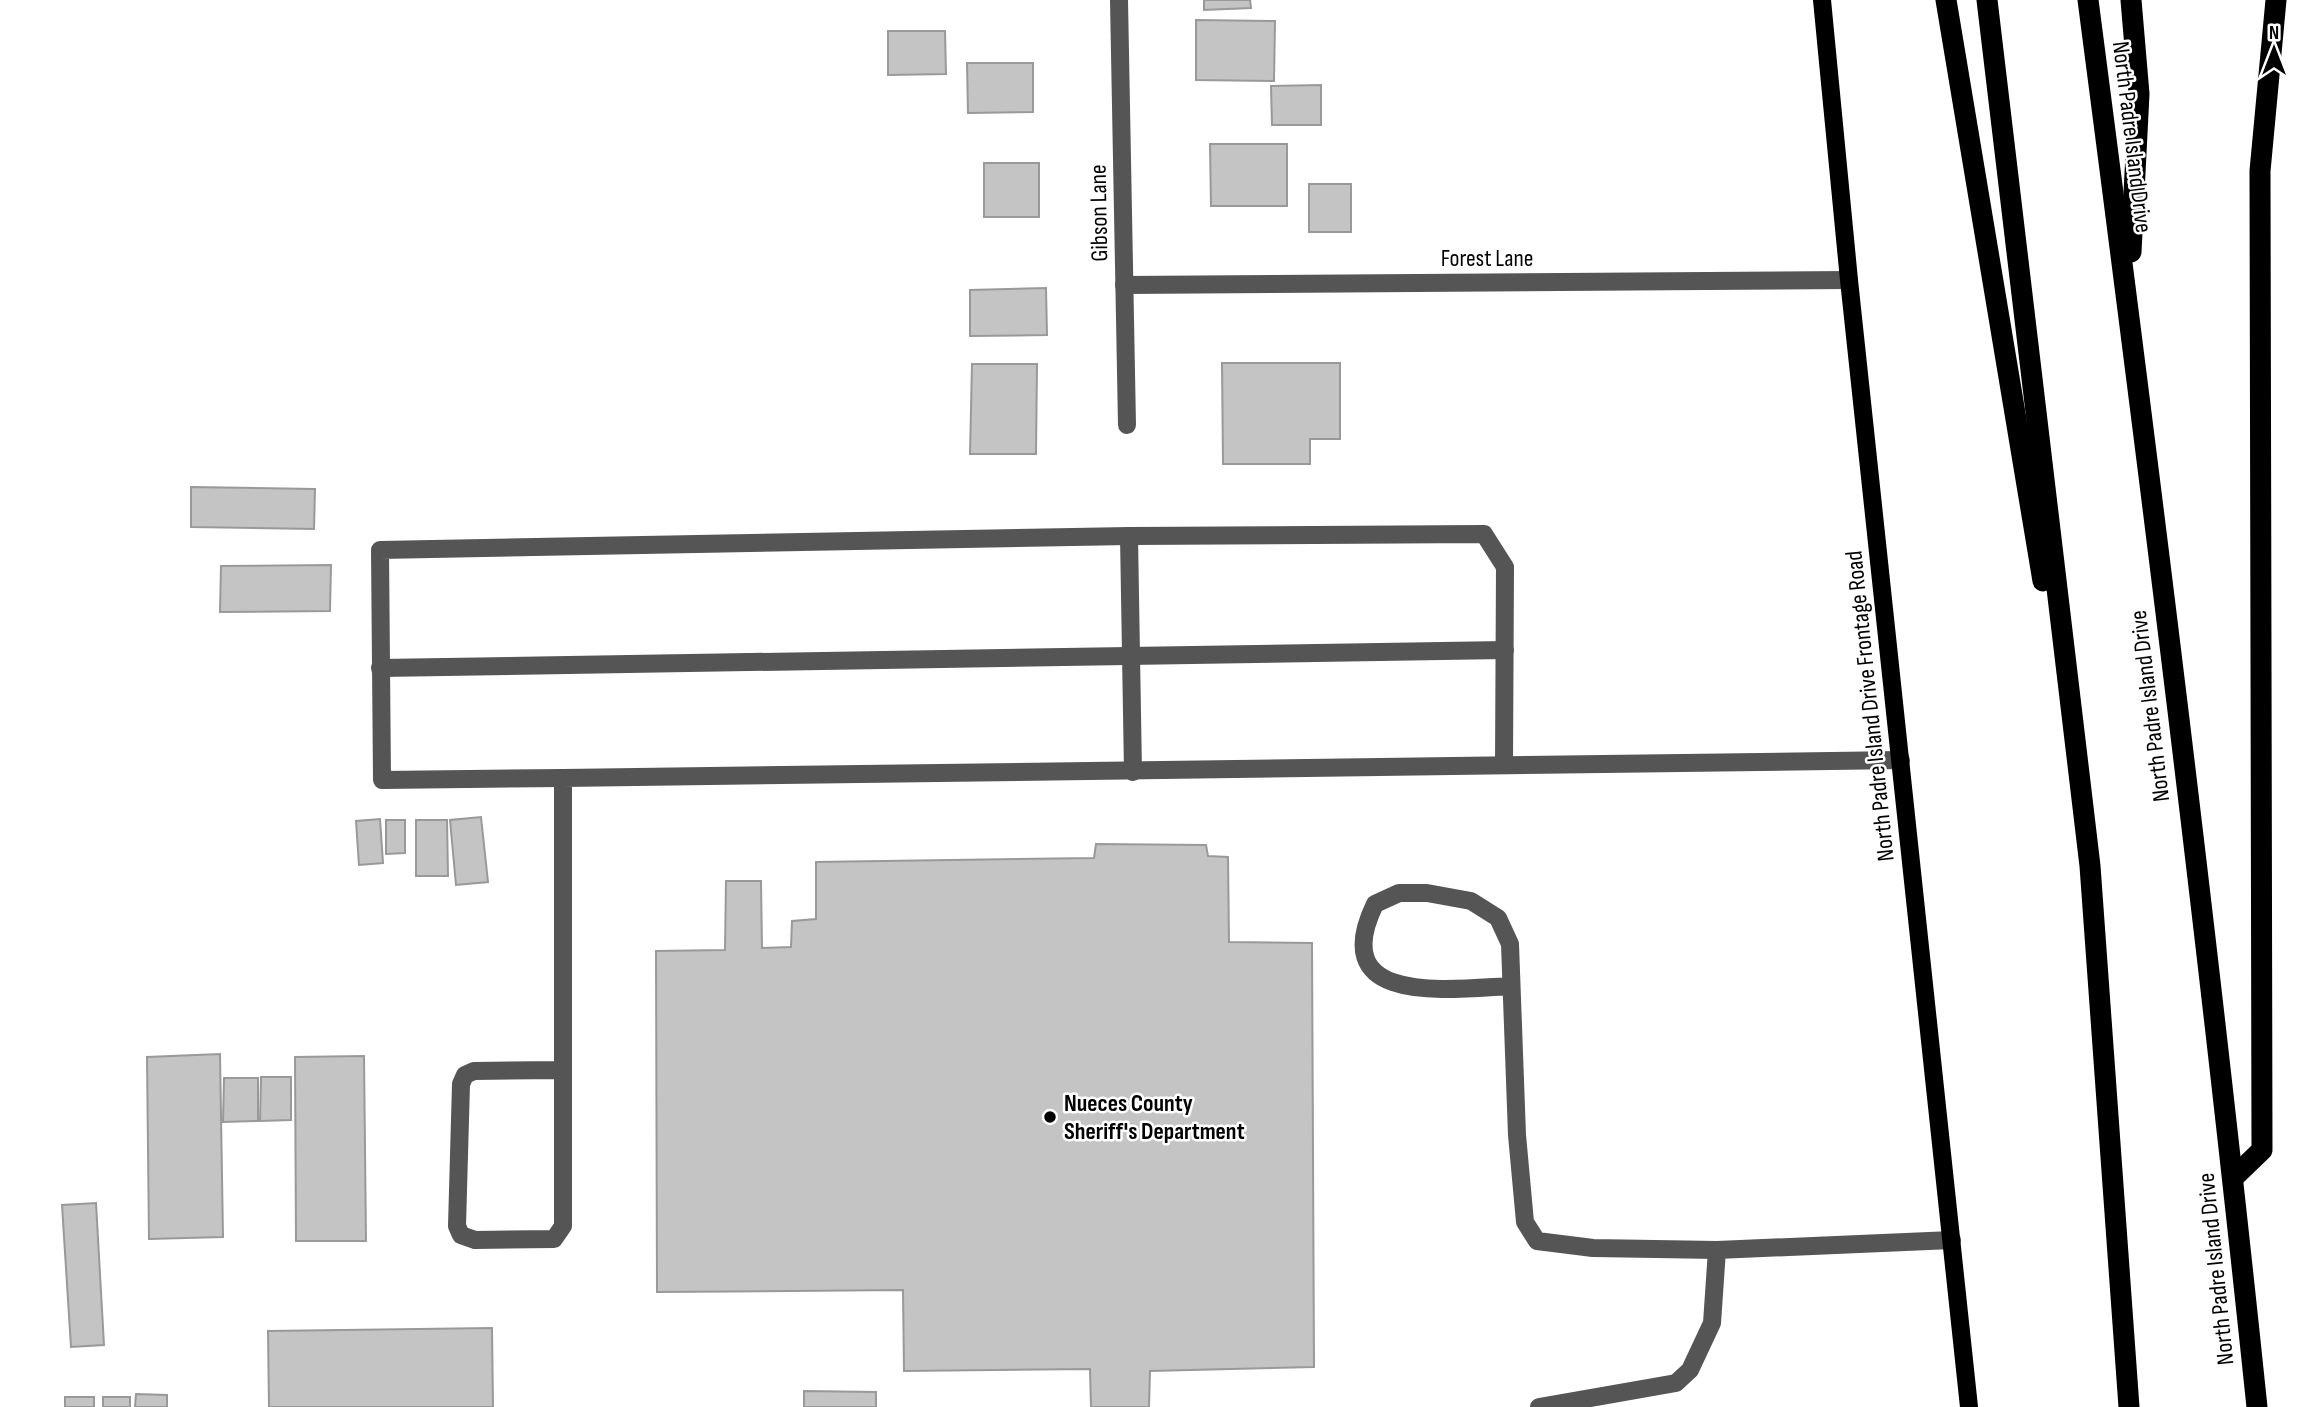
<svg xmlns="http://www.w3.org/2000/svg" width="2323" height="1407" font-family="'Sofia Sans Condensed',sans-serif">
<style>
.building{fill:#c4c4c4;stroke:#999;stroke-width:2}
.lines{fill:none;stroke-linecap:round;stroke-linejoin:round}
.minor{stroke:#555;stroke-width:18}
.major{stroke:#000;stroke-width:18}
.highway{stroke:#000;stroke-width:21}
.poi-dot{fill:#000;stroke:#fff;stroke-width:2.5}
.labels{text-anchor:middle;dominant-baseline:central;stroke-width:5;stroke-linejoin:round;paint-order:stroke}
.street-label{font-size:24px;fill:#000;stroke:#fff}
.poi-label{font-size:24px;font-weight:bold;fill:#000;stroke:#fff;text-anchor:start}
</style>
<rect width="100%" height="100%" fill="#fff"/>
<!-- building -->
<g class="building">
<path d="M1204,0H1250L1251,8L1204,10Z"/>
<path d="M1196,20L1275,21L1274,81L1196,80Z"/>
<path d="M888,31H945L946,74L888,75Z"/>
<path d="M967,63H1033V112L968,113Z"/>
<path d="M1321,85V125H1272L1271,86Z"/>
<path d="M1210,144H1287V206H1211Z"/>
<rect x="984" y="163" width="55" height="54"/>
<rect x="1309" y="184" width="42" height="48"/>
<path d="M1046,288L1047,335L970,336V290Z"/>
<path d="M1222,363H1340V439H1310V464H1223Z"/>
<path d="M972,364H1037L1036,454H970Z"/>
<path d="M191,487L315,489L314,529L191,527Z"/>
<path d="M331,565L330,611L220,612L221,566Z"/>
<path d="M481,817L488,882L456,885L450,820Z"/>
<path d="M380,819L383,863L359,865L356,821Z"/>
<path d="M386,820H405V853L386,854Z"/>
<path d="M416,820H447L448,876H416Z"/>
<path d="M1096,844L1206,845L1208,856L1228,857L1229,942L1312,943L1314,1367L1150,1371L1149,1407H1091L1090,1369L904,1371L903,1290L657,1292L656,951L725,950L726,881H761L762,948L791,947L792,921L816,919V862L1094,858Z"/>
<path d="M220,1054L223,1237L149,1239L147,1057Z"/>
<path d="M364,1056L366,1241H296L295,1057Z"/>
<path d="M261,1077H291V1120L260,1121Z"/>
<path d="M224,1078H258V1121L223,1122Z"/>
<path d="M96,1203L104,1345L71,1347L62,1205Z"/>
<path d="M492,1328L493,1407H269L268,1331Z"/>
<path d="M804,1391L876,1392V1407H804Z"/>
<path d="M136,1394L167,1395V1407H135Z"/>
<rect x="65" y="1397" width="29" height="10"/>
<rect x="103" y="1397" width="27" height="10"/>
</g>
<g class="lines">
<!-- minor -->
<g class="minor">
<path d="M1119,0L1127,425"/>
<path d="M1124,285L1849,280"/>
<path d="M1129,536L1133,772"/>
<path d="M380,668L1505,650"/>
<path d="M563,778L382,780L380,550L1129,536L1484,534L1505,567L1504,764"/>
<path d="M1511,986C1451,989 1325,1007 1375,904L1399,893H1427L1471,901L1498,918L1510,944L1517,1135L1525,1222L1537,1241L1593,1248L1717,1250"/>
<path d="M562,1070L474,1071L465,1075L461,1084L457,1226L461,1235L475,1240L554,1239L563,1226V778L1901,760"/>
<path d="M1539,1407L1676,1383L1690,1370L1712,1323L1717,1250L1952,1240"/>
</g>
<!-- major -->
<path class="major" d="M1822,0L1849,280L1969,1407"/>
<!-- highway -->
<g class="highway">
<path d="M1946,0L2043,581"/>
<path d="M1987,0L2090,866L2129,1407"/>
<path d="M2088,0C2149,468 2208,937 2257,1407"/>
<path d="M2131,252L2139,94L2131,0"/>
<path d="M2233,1178L2262,1150L2260,171L2276,0"/>
</g>
</g>
<!-- markers -->
<circle class="poi-dot" cx="1050" cy="1117" r="7"/>
<g class="labels">
<!-- street labels -->
<g class="street-label">
<text transform="translate(2132 137) rotate(83)">North Padre Island Drive</text>
<text transform="translate(1099 213) rotate(-91)">Gibson Lane</text>
<text x="1487" y="258">Forest Lane</text>
<text transform="translate(1870 706) rotate(-96)">North Padre Island Drive Frontage Road</text>
<text transform="translate(2150 706) rotate(-97)">North Padre Island Drive</text>
<text transform="translate(2216 1269) rotate(-96)">North Padre Island Drive</text>
</g>
<!-- poi labels -->
<g class="poi-label">
<text x="1064" y="1103">Nueces County<tspan x="1064" dy="28">Sheriff's Department</tspan></text>
</g>
</g>
<!-- north arrow -->
<g transform="translate(2274 49)" stroke="#ffffff" stroke-width="5" paint-order="stroke">
<path d="M0-5L12 26L0 18L-12 26Z" fill="#000000"/>
<text y="-10" font-size="19" font-weight="bold" text-anchor="middle" fill="#000000">N</text>
</g>
</svg>
